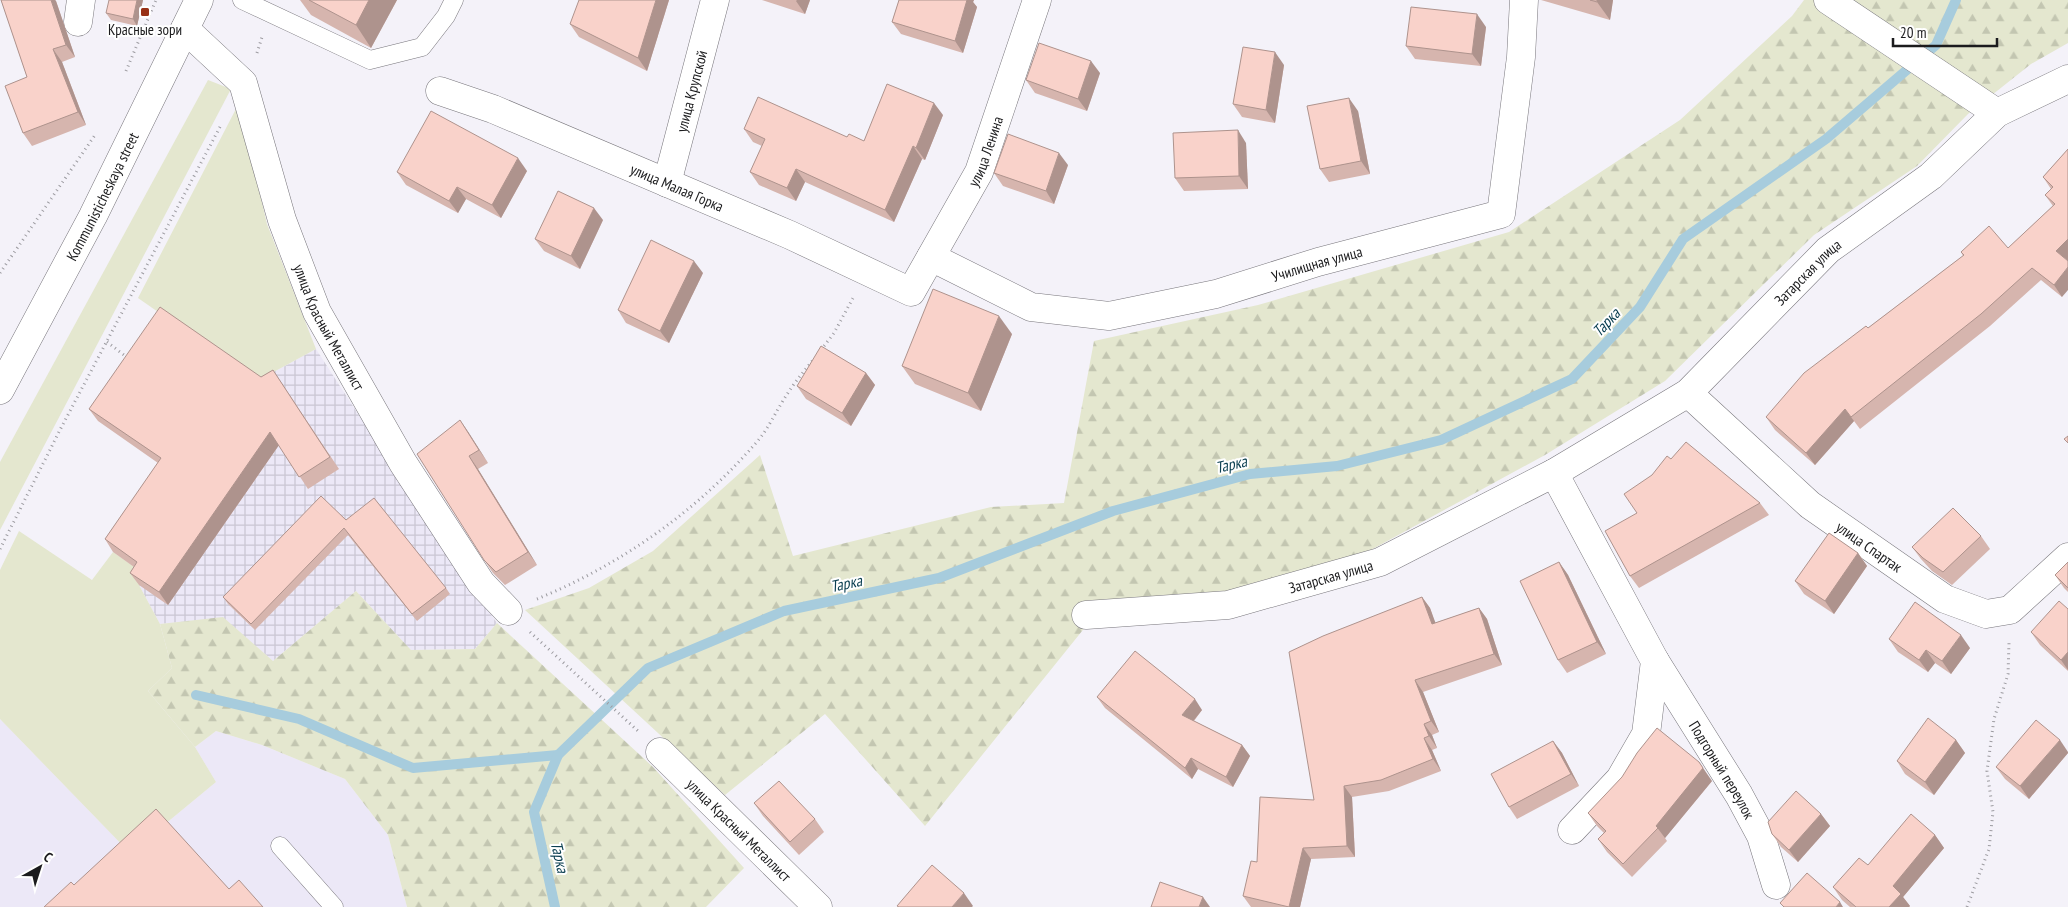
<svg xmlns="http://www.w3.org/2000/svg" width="2068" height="907" font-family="'PT Sans Narrow',sans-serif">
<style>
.built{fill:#ece8f7}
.industrial{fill:url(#industrial-grid)}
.green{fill:#e4e7cf}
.forest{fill:url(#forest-firs)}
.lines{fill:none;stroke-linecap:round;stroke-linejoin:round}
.stream{stroke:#a7ccdd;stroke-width:10}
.lane-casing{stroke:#78767c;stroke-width:19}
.street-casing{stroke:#78767c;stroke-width:29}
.secondary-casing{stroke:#78767c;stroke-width:29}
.path{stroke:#9c9ba0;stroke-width:3;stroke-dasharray:1 4;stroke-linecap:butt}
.lane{stroke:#fff;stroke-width:18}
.street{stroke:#fff;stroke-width:28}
.secondary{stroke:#fff;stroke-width:28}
.wall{fill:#d6b5ae}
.shaded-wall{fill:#ae938d}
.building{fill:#f9d2ca;stroke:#ae938d}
.poi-dot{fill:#983016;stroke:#fff;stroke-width:2}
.labels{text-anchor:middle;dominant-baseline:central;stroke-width:4;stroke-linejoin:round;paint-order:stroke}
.poi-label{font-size:15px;fill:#1b1b1d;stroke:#fff}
.street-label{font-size:15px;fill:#1b1b1d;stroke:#fff}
.water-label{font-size:16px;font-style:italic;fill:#0c4052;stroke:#fff}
</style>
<defs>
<pattern id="industrial-grid" width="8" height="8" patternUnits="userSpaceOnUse" patternTransform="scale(1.25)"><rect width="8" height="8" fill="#ece8f7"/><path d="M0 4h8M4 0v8" fill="none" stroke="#cac6d3"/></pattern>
<pattern id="forest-firs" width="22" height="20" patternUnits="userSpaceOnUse" patternTransform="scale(1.25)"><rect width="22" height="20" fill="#e4e7cf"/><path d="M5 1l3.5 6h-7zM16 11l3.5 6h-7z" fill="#c3c6b1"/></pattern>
</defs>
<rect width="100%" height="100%" fill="#f4f2f9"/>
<!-- built -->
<path class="built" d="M0,719L130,853L216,782L195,747L216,731L262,745L345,779L388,835L407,907H0Z"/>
<!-- industrial -->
<path class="industrial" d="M316,349L464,578L497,623L475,649L411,650L356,591L273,661L223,618L160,624L139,585L257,381Z"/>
<!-- green -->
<g class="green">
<path d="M208,80L231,89L0,530V462Z"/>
<path d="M239,103L267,224L316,349L257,381L138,298Z"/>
<path d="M19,531L92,580L113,552L146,575L139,585L160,624L172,668L148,691L195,747L216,782L130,853L0,719V570Z"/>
</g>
<!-- forest -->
<g class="forest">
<path d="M1804,0H2068V43L2031,64L1968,114L1917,166L1814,235L1665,381L1545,455L1369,551L1234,594L1103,605L925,826L825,714L725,795L525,610L589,588L653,551L760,455L793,556L991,507L1064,503L1094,341L1258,305L1509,232L1680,120L1792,16Z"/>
<path d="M356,591L411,650L475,649L497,623L653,767L744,868L706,907H407L388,835L345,779L262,745L216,731L195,747L148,691L172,668L160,624L223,617L273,661Z"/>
</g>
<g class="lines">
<!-- stream -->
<g class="stream">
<path d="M196,695L299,719L413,768L558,755"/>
<path d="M555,907L534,812L558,755L648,668L784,611L939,578L1113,511L1250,474L1337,466L1441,440L1572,379L1640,307L1683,239L1826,139L1936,45L1956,0"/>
</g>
<!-- lane casing -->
<g class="lane-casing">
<g id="lane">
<path d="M242,0L370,60L422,47L446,16L454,0"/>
<path d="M280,846L334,907"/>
</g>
</g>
<!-- street casing -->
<g class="street-casing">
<g id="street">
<path d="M1828,0L1997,113"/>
<path d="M78,22L81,0"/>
<path id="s1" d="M185,29L243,83L282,220L317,312L403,463L481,583L508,611"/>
<path id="s2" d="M440,91L493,109L790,235L911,292L979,172L1037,0"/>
<path id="s3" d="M667,183L715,0"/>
<path id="s4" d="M931,257L1031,307L1109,316L1216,294L1318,262L1501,214L1521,57L1524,0"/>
<path id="s5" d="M1688,393L1810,505L1945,599L1986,614L2010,610L2068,557"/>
<path d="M1554,473L1655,661L1646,734L1620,779L1572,830"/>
<path id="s6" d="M1086,615L1228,605L1380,562L1554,473L1688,393L1828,250L1931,176L1997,113L2068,79"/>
<path id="s7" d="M1655,661L1739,795L1761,836L1776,885"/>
<path id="s8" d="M660,752L818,907"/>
</g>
</g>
<!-- secondary casing -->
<g class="secondary-casing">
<g id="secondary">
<path id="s9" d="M0,390L93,216L199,0"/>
</g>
</g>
<!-- path -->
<g class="path">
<path d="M257,53L262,37"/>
<path d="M126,71L156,0"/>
<path d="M0,273L95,135"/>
<path d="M107,342L128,358"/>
<path d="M821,350L834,333L853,298"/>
<path d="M0,549L61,428L221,125"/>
<path d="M537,599C620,565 696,512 755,444C768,430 776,411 786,396C794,383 804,371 814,359"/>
<path d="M530,632L638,731"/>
<path d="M1967,907L1989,849L1993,812L1987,771L1994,719L2008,674L2009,643"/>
</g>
<!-- lane -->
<use href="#lane" class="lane"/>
<!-- street -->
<use href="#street" class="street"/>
<!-- secondary -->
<use href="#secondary" class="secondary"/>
</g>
<!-- wall -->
<g class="wall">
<path d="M1,0H55L56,1L75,57L62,62L86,125L32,146L23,133L27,77Z"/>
<path d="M143,0L137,26L111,20L106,13Z"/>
<path d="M300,0H397L371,48L311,15Z"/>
<path d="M669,0L647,71L579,37L570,24Z"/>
<path d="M762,0H810L805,14Z"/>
<path d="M899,0H974L973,2L977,7L963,53L901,34L892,22Z"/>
<path d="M1541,0H1613L1610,20Z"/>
<path d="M1486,27L1481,66L1415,59L1406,46Z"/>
<path d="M1284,65L1275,123L1242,117L1233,104Z"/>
<path d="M1100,73L1087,111L1035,93L1026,80Z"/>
<path d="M1358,111L1370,174L1329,182L1320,169Z"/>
<path d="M943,115L925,160L922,159L894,222L805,182L796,201L759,185L750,172L762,146L753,142L744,129L847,137L864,141Z"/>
<path d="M1246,143L1248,189L1184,191L1175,178Z"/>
<path d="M2068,149L2062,297L2041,280L1990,326L1860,429L1854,421L1815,465L1775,430L1766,417L1868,328L1963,256L1961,252L2008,248L2053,206L2045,195L2051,189L2043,177Z"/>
<path d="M1068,165L1054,204L1003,186L994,173Z"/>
<path d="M527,171L501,218L466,199L458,213L406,185L397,172Z"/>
<path d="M603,220L580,269L544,251L535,239Z"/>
<path d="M703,273L669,343L626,323L618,310Z"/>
<path d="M1012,334L981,411L915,384L902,366Z"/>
<path d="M273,370L339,469L308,489L279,445L168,605L139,585L130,573L134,567L113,552L105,539L158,463L98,421L89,409L261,377Z"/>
<path d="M866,373L875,385L851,426L806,399L797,386Z"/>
<path d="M460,420L488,463L478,469L537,565L505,585L493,573L484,560Z"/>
<path d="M1671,459L1760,503L1769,515L1639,588L1630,576L1637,513L1652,475Z"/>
<path d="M346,520L446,588L450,594L417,621L348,535L255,630L228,604L223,597Z"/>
<path d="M1981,536L1990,549L1952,585L1932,571L1921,559L1912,547Z"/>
<path d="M1858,553L1867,566L1834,614L1804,594L1795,581Z"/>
<path d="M1559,562L1568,575L1606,654L1567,673L1558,660Z"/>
<path d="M2068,562V592L2064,588L2055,575Z"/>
<path d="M1422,597L1430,608L1435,623L1479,608L1487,619L1502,665L1423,692L1439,732L1432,735L1437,748L1432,750L1441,771L1389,791L1352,797L1355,857L1311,859L1300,907H1251L1243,896L1257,862L1314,800Z"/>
<path d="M2068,609V671L2040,645L2031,632Z"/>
<path d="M1889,639L1970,648L1951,674L1935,663L1928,672L1898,652Z"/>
<path d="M1097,697L1202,710L1194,721L1242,745L1250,756L1233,787L1198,769L1192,779L1105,708Z"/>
<path d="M1956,740L1965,753L1934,795L1905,774L1897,761Z"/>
<path d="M1553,741L1562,753L1579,786L1517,819L1509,807Z"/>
<path d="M2068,752V753L2029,799L2005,779L1996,767Z"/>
<path d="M1712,781L1665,838L1667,841L1632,877L1607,852L1598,839L1604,833L1597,826L1588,813Z"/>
<path d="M754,803L815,819L824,832L799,855L763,816Z"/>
<path d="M1821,814L1830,826L1798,862L1781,847L1772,834Z"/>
<path d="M1935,835L1944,848L1903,897L1910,906L1909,907H1850L1842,900L1833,887L1868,865Z"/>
</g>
<!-- shaded-wall -->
<g class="shaded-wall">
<path d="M51,0H55L56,1L75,57L66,45Z"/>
<path d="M137,0H143L137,26L133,19Z"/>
<path d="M369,0H397L371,48L356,25Z"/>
<path d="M656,0H669L647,71L638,58Z"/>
<path d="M797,0H810L805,14L796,1Z"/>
<path d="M967,0H974L973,2L977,7L963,53L955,41Z"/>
<path d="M1597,0H1613L1610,20L1597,2Z"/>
<path d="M1477,14L1486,27L1481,66L1472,54Z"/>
<path d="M53,49L62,62L86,125L78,112Z"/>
<path d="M1275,52L1284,65L1275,123L1266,110Z"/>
<path d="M1091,61L1100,73L1087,111L1078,99Z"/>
<path d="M1349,98L1358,111L1370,174L1361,161Z"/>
<path d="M934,103L943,115L925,160L916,148Z"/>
<path d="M1238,130L1246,143L1248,189L1239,176Z"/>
<path d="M913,146L922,159L894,222L885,210Z"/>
<path d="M1059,153L1068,165L1054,204L1046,191Z"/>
<path d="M518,158L527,171L501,218L492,205Z"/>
<path d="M796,169L805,182L796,201L787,188Z"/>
<path d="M457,187L466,199L458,213L449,201Z"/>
<path d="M594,208L603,220L580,269L571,256Z"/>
<path d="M2068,239V261L2056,251Z"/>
<path d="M694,261L703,273L669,343L660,331Z"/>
<path d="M2068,267V290L2062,297L2054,285Z"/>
<path d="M999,316L1012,334L981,411L968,393Z"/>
<path d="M866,373L875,385L851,426L842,413Z"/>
<path d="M1845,409L1854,421L1815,465L1806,453Z"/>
<path d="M460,420L469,433L488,463L479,450Z"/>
<path d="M270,432L279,445L168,605L159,592Z"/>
<path d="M469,456L478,469L537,565L528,552Z"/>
<path d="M1858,553L1867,566L1834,614L1825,601Z"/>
<path d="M1559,562L1568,575L1606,654L1597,642Z"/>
<path d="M1422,597L1430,608L1440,635L1432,624Z"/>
<path d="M1479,608L1487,619L1502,665L1494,654Z"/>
<path d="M1961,635L1970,648L1951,674L1942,661Z"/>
<path d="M1926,650L1935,663L1928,672L1919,660Z"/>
<path d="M2068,652V670L2061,660Z"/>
<path d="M1415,680L1423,692L1439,732L1431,721Z"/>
<path d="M1195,699L1202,710L1190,725L1182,715Z"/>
<path d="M1424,724L1432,735L1437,748L1429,736Z"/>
<path d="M1424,738L1432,750L1441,771L1433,759Z"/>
<path d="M1956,740L1965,753L1934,795L1925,782Z"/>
<path d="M2060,740L2068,752V753L2029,799L2020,786Z"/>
<path d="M1553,741L1562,753L1579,786L1571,774Z"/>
<path d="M1242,745L1250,756L1233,787L1226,777Z"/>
<path d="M1191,758L1198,769L1192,779L1185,768Z"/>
<path d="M1699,762L1712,781L1665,838L1656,826Z"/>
<path d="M1344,786L1352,797L1355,857L1347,846Z"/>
<path d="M1821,814L1830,826L1798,862L1789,850Z"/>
<path d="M1935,835L1944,848L1903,897L1910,906L1909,907H1889L1893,886Z"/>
<path d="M1303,848L1311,859L1300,907H1289Z"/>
<path d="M964,893L973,906L972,907H952Z"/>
<path d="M1203,897L1210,907H1199Z"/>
<path d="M1840,902L1843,907H1836Z"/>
</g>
<!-- building -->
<g class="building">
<path d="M1,0H51L66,45L53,49L78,112L23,133L5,86L27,77Z"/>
<path d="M109,0H137L133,19L106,13Z"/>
<path d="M309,0H369L356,25Z"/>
<path d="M579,0H656L638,58L570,24Z"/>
<path d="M899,0H967L955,41L892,22Z"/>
<path d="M1590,0H1597V2Z"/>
<path d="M1411,7L1477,14L1472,54L1406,46Z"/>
<path d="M1039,43L1091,61L1078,99L1026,80Z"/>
<path d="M1243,47L1275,52L1266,110L1233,104Z"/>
<path d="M887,84L934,103L916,148L913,146L885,210L796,169L787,188L750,172L765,139L744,129L758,97L847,137L849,134L864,141Z"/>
<path d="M1349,98L1361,161L1320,169L1307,106Z"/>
<path d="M431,111L518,158L492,205L457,187L449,201L397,172Z"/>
<path d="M1238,130L1239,176L1175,178L1173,133Z"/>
<path d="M1008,134L1059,153L1046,191L994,173Z"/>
<path d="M2068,149V239L2056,251L2068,261V267L2054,285L2032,268L1981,314L1851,417L1845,409L1806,453L1766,417L1804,373L1866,326L1868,328L1964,255L1961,252L1989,226L2008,248L2055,204L2045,195L2053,187L2043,177Z"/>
<path d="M558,191L594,208L571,256L535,239Z"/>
<path d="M651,240L694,261L660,331L618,310Z"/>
<path d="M933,289L999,316L968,393L902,366Z"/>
<path d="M160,307L261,377L273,370L330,457L299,477L270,432L159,592L130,573L137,562L105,539L161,458L89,409Z"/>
<path d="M821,346L866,373L842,413L797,386Z"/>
<path d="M460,420L479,450L469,456L528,552L496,572L484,560L417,454Z"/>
<path d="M2068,436V443L2064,439Z"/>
<path d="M1686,442L1760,503L1630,576L1605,531L1637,513L1624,494L1652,475L1667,456L1671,459Z"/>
<path d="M321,496L346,520L374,498L446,588L412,614L344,528L251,624L223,597Z"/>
<path d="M1953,508L1981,536L1943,572L1923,558L1912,547Z"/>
<path d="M1829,533L1858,553L1825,601L1795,581Z"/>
<path d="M1559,562L1597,642L1558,660L1520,581Z"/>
<path d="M2068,562V588L2055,575Z"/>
<path d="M1422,597L1432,624L1479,608L1494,654L1415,680L1431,721L1424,724L1429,736L1424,738L1433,759L1381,780L1344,786L1347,846L1303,848L1289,907L1243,896L1251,861L1257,862L1260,797L1314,800L1289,652L1323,636Z"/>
<path d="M2059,601L2068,609V652L2061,660L2031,632Z"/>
<path d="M1915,602L1961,635L1942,661L1926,650L1919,660L1889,639Z"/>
<path d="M1135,651L1195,699L1182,715L1242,745L1226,777L1191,758L1185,768L1097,697Z"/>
<path d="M1928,718L1956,740L1925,782L1897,761Z"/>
<path d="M2036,720L2060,740L2020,786L1996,767Z"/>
<path d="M1657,728L1699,762L1703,768L1656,826L1658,828L1623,864L1598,839L1606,831L1588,813L1622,777L1637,753Z"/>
<path d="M1553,741L1571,774L1509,807L1491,774Z"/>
<path d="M779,781L815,819L790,842L754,803Z"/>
<path d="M1796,791L1821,814L1789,850L1772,834L1768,822Z"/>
<path d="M156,809L229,889L239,880L263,907H44L71,882L74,885Z"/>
<path d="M1911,814L1935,835L1893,886L1901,894L1889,907H1856L1833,887L1859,858L1868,865Z"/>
<path d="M932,865L964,893L952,907H899L897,906Z"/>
<path d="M1807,873L1840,902L1836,907H1784L1780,903Z"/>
<path d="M1160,882L1203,897L1199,907H1151Z"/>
</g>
<!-- markers -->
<rect class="poi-dot" x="140" y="7" width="10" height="10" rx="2.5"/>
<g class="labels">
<!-- poi labels -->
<g class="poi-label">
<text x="145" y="29">Красные зори</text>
</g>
<!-- street labels -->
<g class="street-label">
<text stroke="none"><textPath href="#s3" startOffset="95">улица Крупской</textPath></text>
<text stroke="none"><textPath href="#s2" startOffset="672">улица Ленина</textPath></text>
<text stroke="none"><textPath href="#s2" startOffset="256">улица Малая Горка</textPath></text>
<text stroke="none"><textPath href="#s9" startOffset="219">Kommunisticheskaya street</textPath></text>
<text stroke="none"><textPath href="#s4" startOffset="405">Училищная улица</textPath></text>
<text stroke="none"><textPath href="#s6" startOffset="822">Затарская улица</textPath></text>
<text stroke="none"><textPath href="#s1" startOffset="339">улица Красный Металлист</textPath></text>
<text stroke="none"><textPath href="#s5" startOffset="238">улица Спартак</textPath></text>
<text stroke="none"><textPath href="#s6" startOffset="249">Затарская улица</textPath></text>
<text stroke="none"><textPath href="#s7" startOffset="128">Подгорный переулок</textPath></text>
<text stroke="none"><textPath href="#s8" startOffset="111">улица Красный Металлист</textPath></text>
</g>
<!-- water labels -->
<g class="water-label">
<text transform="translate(1606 322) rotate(-47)">Тарка</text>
<text transform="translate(1231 464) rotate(-13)">Тарка</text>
<text transform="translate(846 583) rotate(-12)">Тарка</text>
<text transform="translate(560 857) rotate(77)">Тарка</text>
</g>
</g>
<!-- north arrow -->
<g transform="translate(40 867) rotate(39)" stroke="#ffffff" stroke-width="4" paint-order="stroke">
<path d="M0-4L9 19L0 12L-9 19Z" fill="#1b1b1d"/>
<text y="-8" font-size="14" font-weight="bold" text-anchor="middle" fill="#1b1b1d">С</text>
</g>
<!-- scale -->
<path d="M1893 38v8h104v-8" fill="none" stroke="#1b1b1d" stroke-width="2.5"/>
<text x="1900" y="38" font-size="15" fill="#1b1b1d" stroke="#ffffff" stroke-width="4" paint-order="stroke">20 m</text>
</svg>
